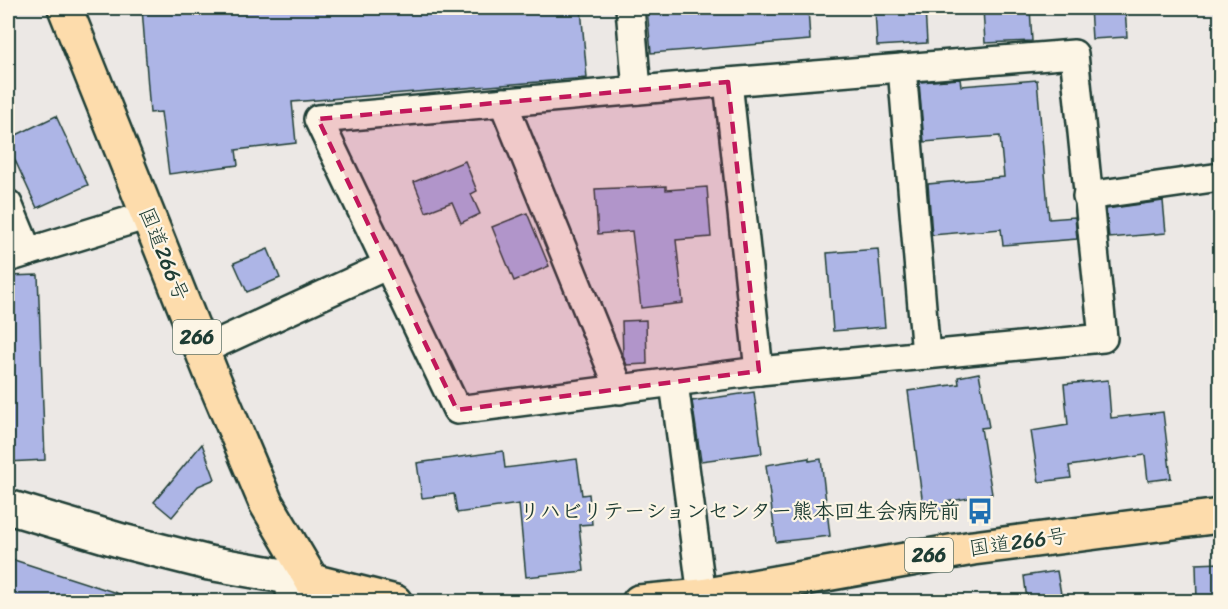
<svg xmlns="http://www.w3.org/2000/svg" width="1228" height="609" font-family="Sriracha,'Klee One',sans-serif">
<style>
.building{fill:#adb5e6;stroke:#1f3d34;stroke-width:1.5}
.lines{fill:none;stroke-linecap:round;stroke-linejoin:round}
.minor-casing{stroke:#1f3d34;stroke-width:32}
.tertiary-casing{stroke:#1f3d34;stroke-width:38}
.trunk-casing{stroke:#1f3d34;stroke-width:38}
.minor{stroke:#fcf5e5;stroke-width:27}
.tertiary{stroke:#fcf5e5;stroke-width:33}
.trunk{stroke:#fddcac;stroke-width:33}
.marked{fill:#c2185b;fill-opacity:0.2;stroke:#c2185b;stroke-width:4.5;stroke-dasharray:12 8;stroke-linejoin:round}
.labels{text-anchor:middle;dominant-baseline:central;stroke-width:4.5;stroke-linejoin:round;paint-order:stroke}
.shield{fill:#fcf5e5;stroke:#617469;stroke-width:1.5}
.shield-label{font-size:20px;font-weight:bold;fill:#1f3d34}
.street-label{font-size:21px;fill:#1f3d34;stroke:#fcf5e5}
.poi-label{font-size:21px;font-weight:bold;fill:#1f3d34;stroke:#fcf5e5;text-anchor:end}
</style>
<rect width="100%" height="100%" fill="#ece8e5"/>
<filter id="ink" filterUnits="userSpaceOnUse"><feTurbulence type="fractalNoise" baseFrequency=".0167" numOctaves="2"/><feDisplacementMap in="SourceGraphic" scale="12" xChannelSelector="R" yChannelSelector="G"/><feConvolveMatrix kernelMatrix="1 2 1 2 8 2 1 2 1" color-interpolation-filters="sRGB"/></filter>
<g filter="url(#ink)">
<!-- building -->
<g class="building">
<path d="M142,8H581L587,78L292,102L296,143L236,150L238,165L169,174L161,112L150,113Z"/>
<path d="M647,8H808L810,40L651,53Z"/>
<path d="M875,8H925L927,43L877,46Z"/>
<path d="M983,8H1030L1032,41L985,43Z"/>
<path d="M1090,8H1125L1127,37L1092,39Z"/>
<path d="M960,79L961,86L1037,80L1049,219L1075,217L1077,239L1003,245L1001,229L932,235L928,184L1004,177L1000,136L924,142L919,82Z"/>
<path d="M56,116L88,185L37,208L8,145V139Z"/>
<path d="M465,161L477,191L471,194L480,214L461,223L452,202L426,212L414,182Z"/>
<path d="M666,186V190L707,187L711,237L676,240L683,303L641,308L632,231L598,234L595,189Z"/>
<path d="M1163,201L1166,233L1109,238L1106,209Z"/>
<path d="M527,213L549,266L514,281L492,227Z"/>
<path d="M268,249L280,278L247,292L234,263Z"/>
<path d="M878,249L885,327L833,331L827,253Z"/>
<path d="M38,275L45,460L8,462V276Z"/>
<path d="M646,320L647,364L627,365L623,356L622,321Z"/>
<path d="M979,373L989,427L981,428L992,494L945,502L946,510L924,513L908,391L959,384L958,377Z"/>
<path d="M1108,380L1111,418L1163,412L1171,478L1148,481L1145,455L1069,466L1071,478L1039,482L1031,431L1068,425L1064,384Z"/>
<path d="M754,392L762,453L701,461L692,401Z"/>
<path d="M202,444L215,479L198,486L172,517L154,502Z"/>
<path d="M503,451L505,468L577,459L582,495L589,494L592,524L579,525L584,571L526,577L519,504L457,513L454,494L422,498L417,463Z"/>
<path d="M809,458V461L821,459L830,536L776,542L766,465Z"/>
<path d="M8,558L129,597L128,602H8Z"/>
<path d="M1221,563V602H1197L1196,564Z"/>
<path d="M1057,571L1061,594L1027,600L1024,576Z"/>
</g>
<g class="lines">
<!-- minor casing -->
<g class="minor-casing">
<g id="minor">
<path d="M630,8L637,90"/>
<path d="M1074,54L1103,338L759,371L457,410L318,119L728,82Z"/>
<path d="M902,68L926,355"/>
<path d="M728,82L759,371"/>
<path d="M503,102L620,390"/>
<path d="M1087,196L1220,177"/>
<path d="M8,204L28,252"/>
<path d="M8,258L148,215"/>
<path d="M203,350L388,265"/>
<path d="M674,383L702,596"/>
<path d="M289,577L291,602"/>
</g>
</g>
<!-- tertiary casing -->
<g class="tertiary-casing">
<path id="tertiary" d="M8,507L122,541L209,563L312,581"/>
</g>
<!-- trunk casing -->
<g class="trunk-casing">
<g id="trunk">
<path d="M65,8L211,373L266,503L312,581L395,602"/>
<path d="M639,602L702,596L973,548L1220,516"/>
</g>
</g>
<!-- minor -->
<use href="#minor" class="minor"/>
<!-- tertiary -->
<use href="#tertiary" class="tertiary"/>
<!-- trunk -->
<use href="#trunk" class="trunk"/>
</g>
</g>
<!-- marked area -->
<path class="marked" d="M728,82L759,371L457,410L318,119Z"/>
<!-- icons -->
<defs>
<g id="bus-bare" transform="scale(2.07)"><path d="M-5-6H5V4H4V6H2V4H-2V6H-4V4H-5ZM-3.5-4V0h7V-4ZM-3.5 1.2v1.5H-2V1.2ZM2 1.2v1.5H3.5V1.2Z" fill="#1f6fb2" stroke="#fcf5e5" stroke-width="2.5" paint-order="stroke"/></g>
</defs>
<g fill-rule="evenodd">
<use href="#bus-bare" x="980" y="511"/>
</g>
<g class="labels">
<!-- shield labels -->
<g class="shield">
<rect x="173" y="320" width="48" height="34" rx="4.5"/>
<rect x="905" y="538" width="48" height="34" rx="4.5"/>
</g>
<g class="shield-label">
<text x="197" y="337">266</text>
<text x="929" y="555">266</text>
</g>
<!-- street labels -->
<g class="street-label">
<text transform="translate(164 254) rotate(68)">国道266号</text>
<text transform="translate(1018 542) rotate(-8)">国道266号</text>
</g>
<!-- poi labels -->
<g class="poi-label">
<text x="960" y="511">リハビリテーションセンター熊本回生会病院前</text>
</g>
</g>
<!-- margin -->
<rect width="1228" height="609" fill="none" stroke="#fcf5e5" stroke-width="30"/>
<rect x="15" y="15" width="1198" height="579" fill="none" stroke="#1f3d34" stroke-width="2" filter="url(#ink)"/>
</svg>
